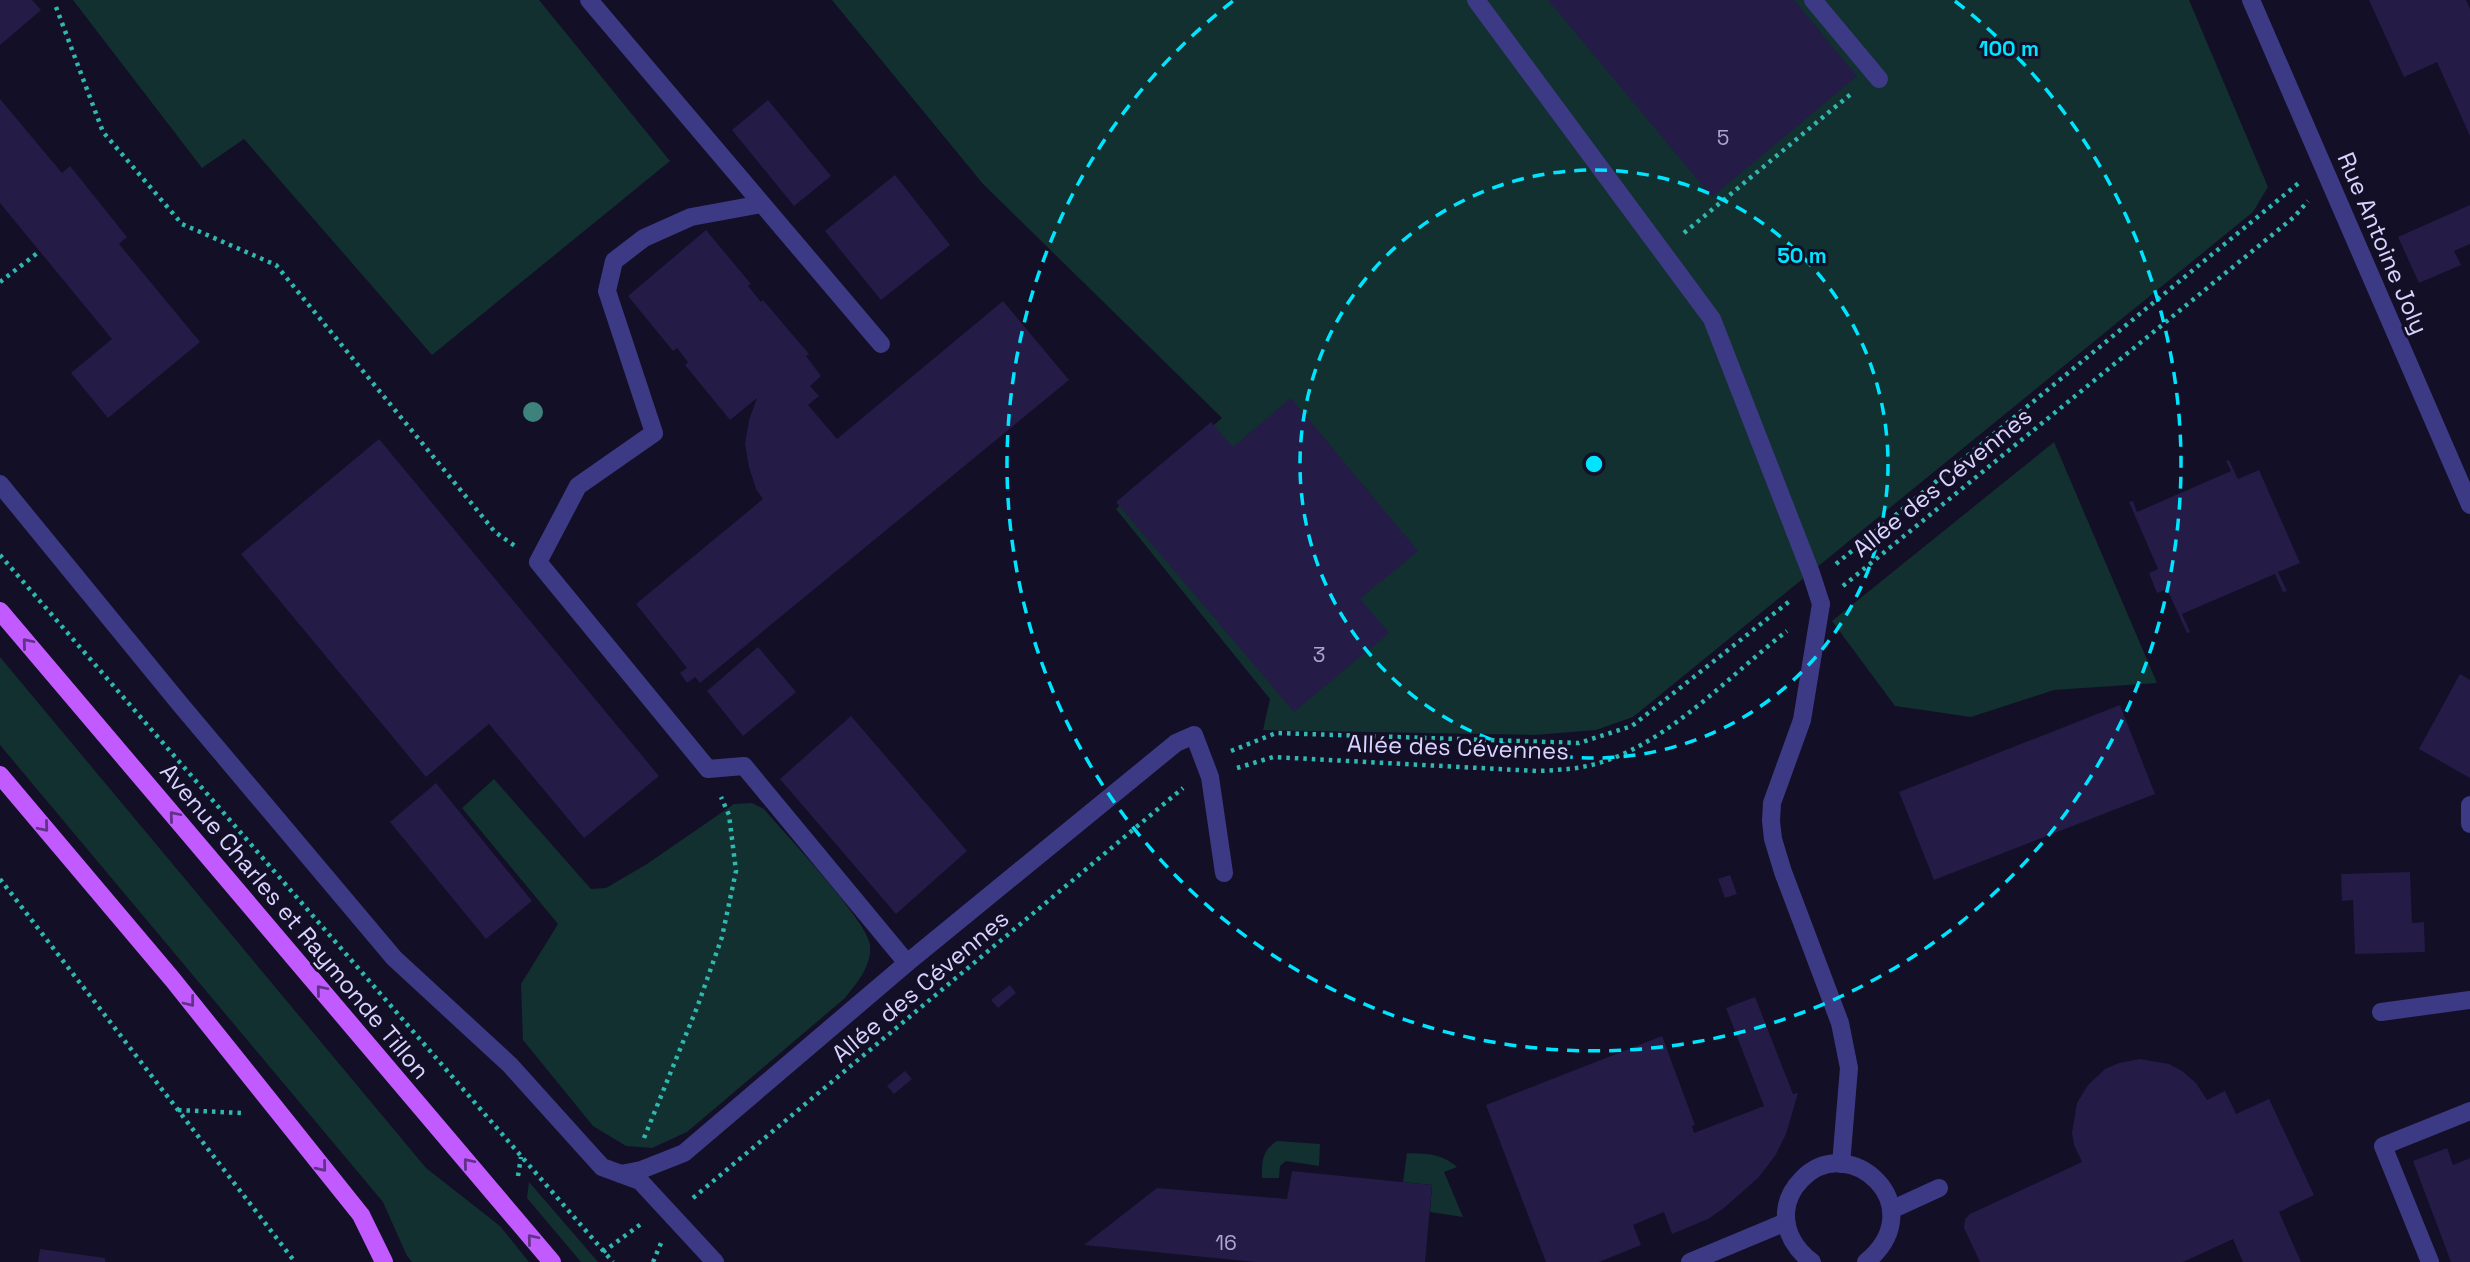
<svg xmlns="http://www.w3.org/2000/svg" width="2470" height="1262" font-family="'Space Grotesk',sans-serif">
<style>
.green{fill:#12302f}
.building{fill:#241b47}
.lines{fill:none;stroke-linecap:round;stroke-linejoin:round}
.path{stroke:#2fb8b0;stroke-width:4.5;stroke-dasharray:3.5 5;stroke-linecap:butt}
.lane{stroke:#3d3a85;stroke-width:18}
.street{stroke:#3d3a85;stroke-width:18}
.primary{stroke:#c25bff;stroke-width:18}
.tree{fill:#3d827b}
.oneway{stroke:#623188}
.ring{fill:none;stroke:#00e5ff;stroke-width:3.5;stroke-dasharray:12 9}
.labels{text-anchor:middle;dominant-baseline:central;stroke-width:6;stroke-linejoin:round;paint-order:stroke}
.number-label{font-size:21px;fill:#aca6d1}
.street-label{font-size:24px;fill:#d9d4ff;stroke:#130f26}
.centre{fill:#00e5ff;stroke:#130f26;stroke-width:3.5}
.ring-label{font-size:21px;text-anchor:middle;font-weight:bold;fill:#00e5ff;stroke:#130f26;stroke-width:6;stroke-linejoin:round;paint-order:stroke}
</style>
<rect width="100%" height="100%" fill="#130f26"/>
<!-- green -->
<g class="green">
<path d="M73,0H539L670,161L432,355L244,139L202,168Z"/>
<path d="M832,0H2189L2268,187L2253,212L1633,717L1596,730L1534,735L1263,730L1270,699L1116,509L1222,418L983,184Z"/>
<path d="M2054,442L2157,683L2054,690L1971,717L1895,706L1832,621Z"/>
<path d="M0,657L426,1168L500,1226L529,1262H412L407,1256L383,1202L0,745Z"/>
<path d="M494,779L591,889L606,888L647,864L734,804L752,803L764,809C784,833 868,921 870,945C872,966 857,983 845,998L687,1132L652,1148L626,1146L593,1126L523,1040L521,984L558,924L462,808Z"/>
<path d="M1277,1141L1320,1144L1319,1166L1286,1161L1280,1166L1279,1178H1262C1262,1160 1262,1151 1277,1141Z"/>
<path d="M1407,1153C1427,1154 1441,1153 1457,1167L1444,1172L1463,1217L1430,1212L1432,1185L1403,1182Z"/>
<path d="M529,1182L598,1262H581L527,1198Z"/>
</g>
<!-- building -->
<g class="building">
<path d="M0,0H32L41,10L0,45Z"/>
<path d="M1548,0H1794L1857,76L1712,197Z"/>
<path d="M2369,0H2466L2470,9V136L2437,62L2404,77Z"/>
<path d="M0,99L62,173L70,166L127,237L119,244L200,342L108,418L71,373L112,339L0,203Z"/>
<path d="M768,100L831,176L794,206L732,130Z"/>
<path d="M895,175L950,245L881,300L825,231Z"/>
<path d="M2470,205V244L2454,251L2461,265L2419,283L2398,237Z"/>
<path d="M706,230L751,284L748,286L761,302L763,300L809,354L806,356L821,376L810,386L819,396L808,405L837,439L1003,301L1069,380L700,683L695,677L687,683L680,673L687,668L636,604L763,499L756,489L749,467L745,444L749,420L757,398L730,420L685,365L688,362L677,348L673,351L628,296Z"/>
<path d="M1291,398L1418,551L1360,599L1389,633L1294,712L1116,502L1211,422L1233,447Z"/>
<path d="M379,439L659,776L584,838L489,724L426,777L241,554Z"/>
<path d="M2229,460L2238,479L2259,470L2300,563L2278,572L2287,591L2283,592L2275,574L2182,614L2190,632L2187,633L2167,589L2157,593L2149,573L2158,569L2129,502L2133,501L2137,512L2231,471L2226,461Z"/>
<path d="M758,647L796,692L743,736L707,691Z"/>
<path d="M2460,674L2470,680V778L2419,749Z"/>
<path d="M2120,705L2155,794L1934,880L1899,792Z"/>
<path d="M851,716L967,851L896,914L780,779Z"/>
<path d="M436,783L532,901L486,939L390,822Z"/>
<path d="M2410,872L2412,923L2424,922L2425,952L2355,954L2353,900L2342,901L2341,874Z"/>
<path d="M1730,875L1737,894L1725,898L1718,879Z"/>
<path d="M1010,985L1016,993L998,1008L991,1000Z"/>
<path d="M1755,997L1793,1094L1798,1093L1786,1134L1775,1156L1758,1178L1724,1208L1708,1219L1672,1234L1664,1212L1633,1225L1641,1245L1599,1262H1546L1486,1105L1662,1036L1695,1125L1692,1126L1694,1133L1764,1106L1726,1008Z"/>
<path d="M2140,1059L2169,1064L2182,1071L2196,1083L2207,1100L2225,1091L2236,1114L2269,1099L2314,1195L2279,1212L2301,1262H2243L2233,1239L2183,1262H1980L1964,1228L1965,1219L1970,1214L2082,1162L2074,1145L2072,1133L2077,1103L2088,1085L2105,1069L2119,1063Z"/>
<path d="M905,1071L912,1079L894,1094L887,1086Z"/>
<path d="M2447,1148L2453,1165L2470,1158V1262H2451L2413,1161Z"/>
<path d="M1292,1171L1432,1185L1425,1262H1255L1084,1245L1157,1188L1287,1199Z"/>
<path d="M40,1249L105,1258V1262H38Z"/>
</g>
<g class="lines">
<!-- path -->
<g class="path">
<path d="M56,7L103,132L182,224L276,265L495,532L515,546"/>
<path d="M1684,233L1852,93"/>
<path d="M0,282L40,251"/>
<path d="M0,555L613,1262"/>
<path d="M1836,564L2300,182"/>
<path d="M1843,586L2294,217L2308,201"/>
<path d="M1231,751L1276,733L1579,743L1632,726L1791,600"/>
<path d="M1237,768L1273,757L1536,771C1560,770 1583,769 1605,761C1672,739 1731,674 1787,631"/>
<path d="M0,879L295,1262"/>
<path d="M178,1110L242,1113"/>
<path d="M644,1138L698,1005L722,937L736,871L729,815L721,797"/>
<path d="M518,1176L521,1157"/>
<path d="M693,1198L1183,788"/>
<path d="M603,1252L641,1224"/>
<path d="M653,1262L661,1243"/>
</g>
<!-- lane -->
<g class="lane">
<path d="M589,0L881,344"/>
<path d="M1476,0L1712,319L1811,573L1821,604"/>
<path d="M1813,0L1879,79"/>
<path d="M762,204L691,217L644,238L614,261L607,291L654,433L578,486L538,562L708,769L744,766L907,963"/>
<path d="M0,484L180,704L394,958L510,1065L602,1167L640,1181L715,1262"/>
<path d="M2470,805V824"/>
<path d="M2381,1012L2470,1000"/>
<path d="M621,1174L641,1170L684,1153L907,963L1176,743L1194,735L1210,777L1224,873"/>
<path d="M1891,1210L1939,1188"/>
<path d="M2430,1262L2383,1146L2470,1111"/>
</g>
<!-- street -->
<g class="street">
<path d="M2251,0L2470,505"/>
<path d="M1821,604L1802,720L1772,803L1771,821L1773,839L1783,872L1840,1023L1849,1068L1841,1164"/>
<path d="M1690,1262L1786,1222"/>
<path d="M1812,1262C1795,1249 1785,1233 1786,1212C1787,1199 1793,1188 1802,1179C1849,1130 1934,1206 1866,1262"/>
</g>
<!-- primary -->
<g class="primary">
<path d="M0,611L552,1262"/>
<path d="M0,775L173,980L361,1215L384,1262"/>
</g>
</g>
<!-- trees -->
<circle class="tree" cx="533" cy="412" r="10"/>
<!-- one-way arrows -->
<defs><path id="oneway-chevron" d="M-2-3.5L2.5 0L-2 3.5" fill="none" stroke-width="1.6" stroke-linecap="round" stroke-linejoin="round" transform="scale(1.75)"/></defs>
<g class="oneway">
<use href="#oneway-chevron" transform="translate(27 643) rotate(-130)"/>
<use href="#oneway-chevron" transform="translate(174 816) rotate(-130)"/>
<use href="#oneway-chevron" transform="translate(44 827) rotate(50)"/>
<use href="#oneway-chevron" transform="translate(321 990) rotate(-130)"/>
<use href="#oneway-chevron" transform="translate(190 1002) rotate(52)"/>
<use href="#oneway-chevron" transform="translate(468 1163) rotate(-130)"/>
<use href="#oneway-chevron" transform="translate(322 1167) rotate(51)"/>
<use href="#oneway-chevron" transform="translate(532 1239) rotate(-130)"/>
</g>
<!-- distance rings -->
<g class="ring">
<circle cx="1594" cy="464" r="294"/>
<path d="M1955 1A587 587 0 1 1 1233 1"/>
</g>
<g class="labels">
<!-- number labels -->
<g class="number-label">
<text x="1723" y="137">5</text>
<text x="1319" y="654">3</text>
<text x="1226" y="1242">16</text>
</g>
<!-- street labels -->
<g class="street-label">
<text transform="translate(2383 243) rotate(67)">Rue Antoine Joly</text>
<text transform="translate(1942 482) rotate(-39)">Allée des Cévennes</text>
<text transform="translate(1458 747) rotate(2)">Allée des Cévennes</text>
<text transform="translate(295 921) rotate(50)">Avenue Charles et Raymonde Tillon</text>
<text transform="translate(920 986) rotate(-40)">Allée des Cévennes</text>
</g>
</g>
<circle cx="1594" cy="464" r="10" class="centre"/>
<g class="ring-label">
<text x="2009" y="56">100 m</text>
<text x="1802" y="263">50 m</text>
</g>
</svg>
